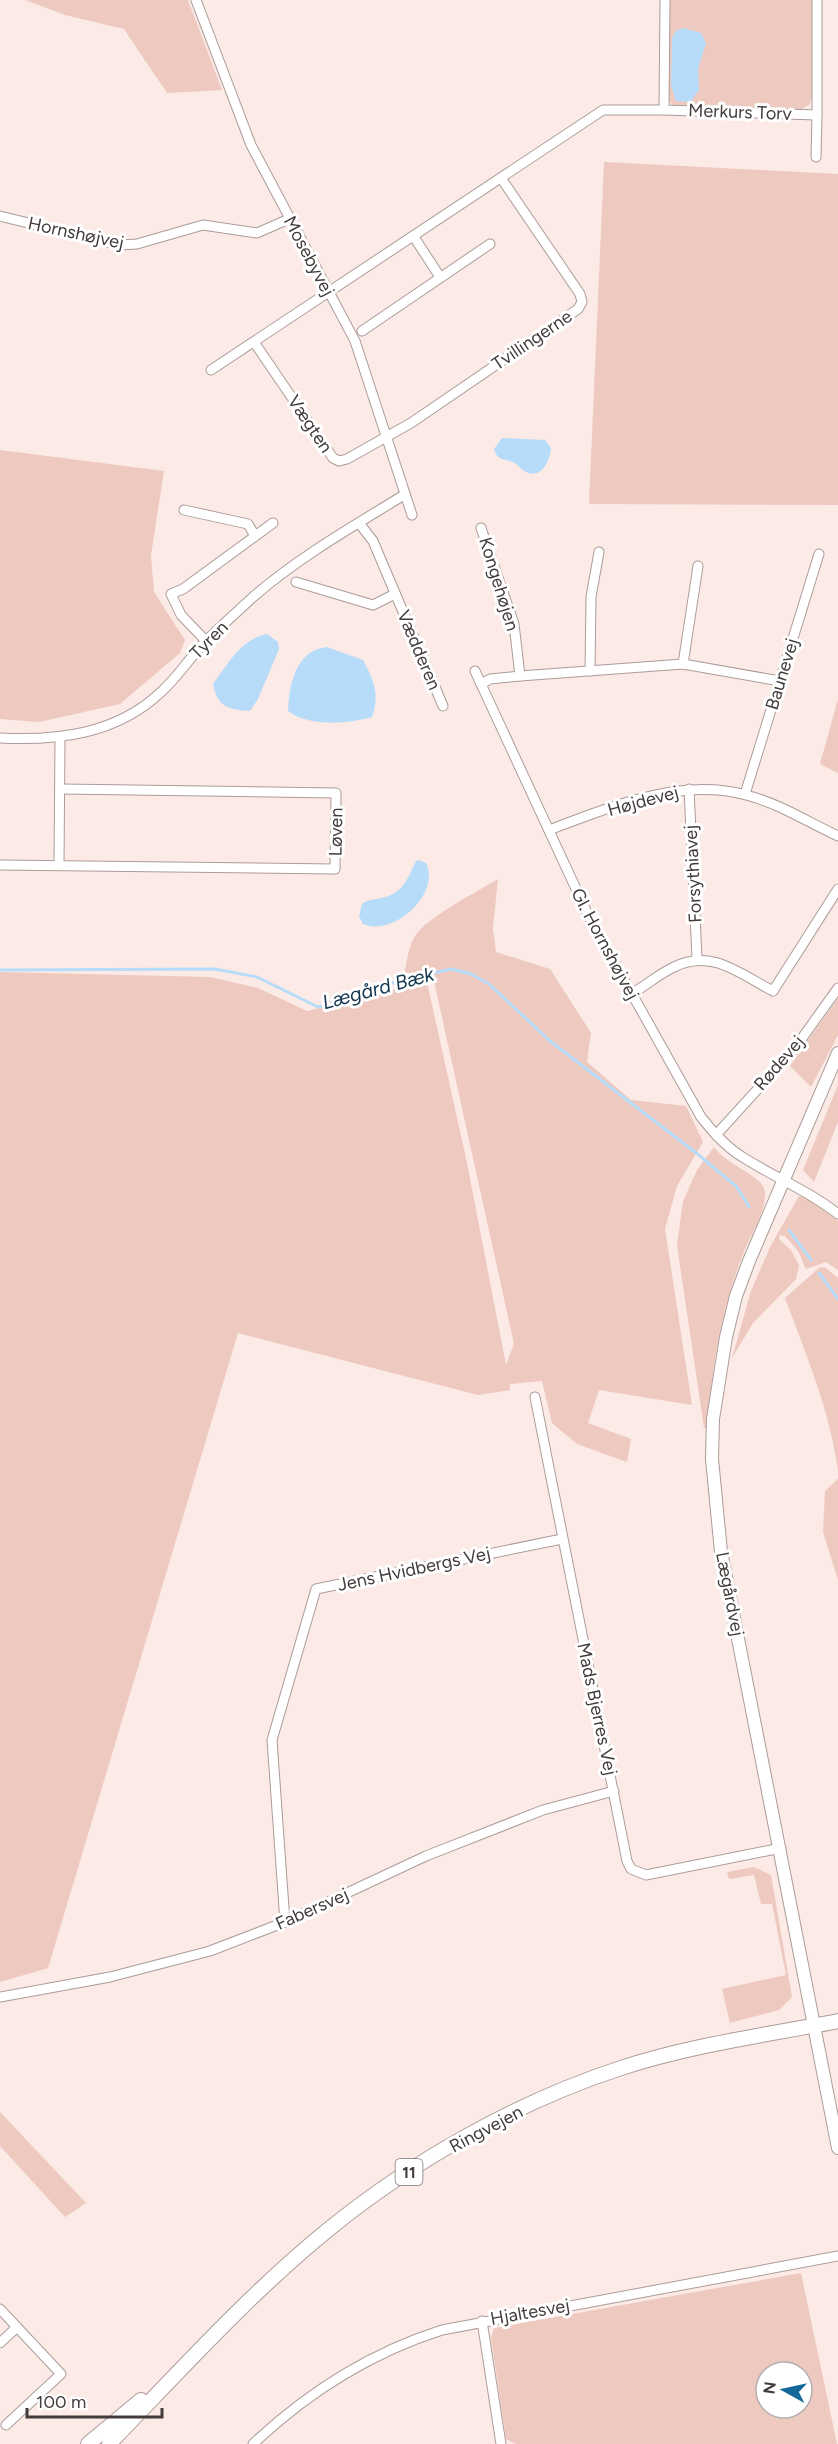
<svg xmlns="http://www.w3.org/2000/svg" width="838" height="2444" font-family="Figtree,sans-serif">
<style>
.green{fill:#eec9bf;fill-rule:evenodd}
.water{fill:#b7dcf9}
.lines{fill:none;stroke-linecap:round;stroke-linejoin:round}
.stream{stroke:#b7dcf9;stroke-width:3}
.street-casing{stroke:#ac9c98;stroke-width:11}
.secondary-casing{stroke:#ac9c98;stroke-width:14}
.primary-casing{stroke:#ac9c98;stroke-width:16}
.street{stroke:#fff;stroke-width:9}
.secondary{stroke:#fff;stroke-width:12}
.primary{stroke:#fff;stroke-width:14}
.labels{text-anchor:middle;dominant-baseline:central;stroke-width:6;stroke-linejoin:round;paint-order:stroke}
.shield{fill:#fff;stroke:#7a7674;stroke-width:1.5}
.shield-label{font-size:16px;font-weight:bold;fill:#413b39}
.street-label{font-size:18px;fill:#413b39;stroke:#fff}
.water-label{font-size:20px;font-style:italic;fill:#143850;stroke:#fff}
</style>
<rect width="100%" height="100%" fill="#fbeae6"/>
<!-- green -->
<g class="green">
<path d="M25,0H188L222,90L167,93L124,29L65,15Z"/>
<path d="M669,0H813L812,98L809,105L801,109L673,105L668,100Z"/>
<path d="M604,162L838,174V505L589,504Z"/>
<path d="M0,450L164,471L151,555L154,592L185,640L180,653L120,704L39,722L0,719Z"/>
<path d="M838,699V773L820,764Z"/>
<path d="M498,879L493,928L496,952L550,969L591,1033L587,1062L631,1100L686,1106L703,1142L677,1186L665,1229L692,1405L599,1390L588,1423L631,1439L627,1462L577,1444L552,1423L542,1381L510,1384V1390L478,1395L238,1333L48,1968L0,1982V972L210,977L258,988L307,1011L427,982L467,1163L506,1365L514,1344L434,981L405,972C407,959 409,943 418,932C431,916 478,891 498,879Z"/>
<path d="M838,998V1035L811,1087L790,1066Z"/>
<path d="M838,1085V1122L814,1182L803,1170Z"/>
<path d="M714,1147C726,1164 756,1174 763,1186C772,1202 749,1238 743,1254C721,1309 711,1370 708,1428H704L677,1245L683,1201L697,1170Z"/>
<path d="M799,1196L810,1200L838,1221V1270L826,1262L806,1269L798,1251L785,1236L780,1235L779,1239L791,1250L799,1265L796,1279L753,1323L732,1358L751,1291L771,1245Z"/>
<path d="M820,1267L826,1268L838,1278V1471C830,1410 806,1355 785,1298Z"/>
<path d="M838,1479V1580L823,1532L825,1491Z"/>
<path d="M754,1867L771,1875L792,1997L779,2010L730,2023L722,1989L786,1975L772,1904H761L754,1875L729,1879L727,1872Z"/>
<path d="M0,2112L86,2203L65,2217L0,2146Z"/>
<path d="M801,2273L837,2444H516L506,2439L491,2338L494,2328ZM766,2372H802V2408H766Z"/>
</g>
<!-- water -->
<g class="water">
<path d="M683,28L701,33L706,43L698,69L699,90L690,102L676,101L671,85L672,38L676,31Z"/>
<path d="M502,438L545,440L551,448C550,461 541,481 524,471C521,469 519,466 516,464C506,457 498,463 494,449Z"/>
<path d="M267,634L278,642L279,649L258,699L250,711C229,710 217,707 213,684C228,664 241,639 267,634Z"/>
<path d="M327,647L363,660C374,681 380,694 372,717C348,724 309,727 288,711C289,684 296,650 327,647Z"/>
<path d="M419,860L426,863C441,894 394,937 363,924L359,916L362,904C370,898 376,900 385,897C404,892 408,877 416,861Z"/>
</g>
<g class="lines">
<!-- stream -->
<g class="stream">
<path d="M0,970L215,969L257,977L318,1007L329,1005L338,996L451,969L471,974L489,984L550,1041L695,1152L737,1187L749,1207"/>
<path d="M789,1230L811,1260"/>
<path d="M819,1273L838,1299"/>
</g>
<!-- street casing -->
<g class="street-casing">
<g id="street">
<path d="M196,0L251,145L355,341L412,515"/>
<path d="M664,110L817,115V0"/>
<path d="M816,157L817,115"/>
<path d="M0,216L119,245L137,244L203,225L257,233L289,219"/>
<path d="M414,237L440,277"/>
<path d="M362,331L490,244"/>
<path d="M254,342L333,458L339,461L347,459L411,423L578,309L582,302L580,294L501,178"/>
<path d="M211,370L603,110H664L665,0"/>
<path d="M184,510L248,524L255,536"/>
<path d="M359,523L373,541L443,706"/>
<path d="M481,528L514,624L520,676"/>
<path d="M296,582L373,605L395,594"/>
<path d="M206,641L181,615L171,594L183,589L273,523"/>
<path d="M683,664L698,566"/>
<path d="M475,671L590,919L701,1117C713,1132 725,1146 741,1156C773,1177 808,1190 838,1214"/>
<path d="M590,671L591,597L599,552"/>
<path d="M481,684L490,679L520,676L683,664L780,681"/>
<path d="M0,738C58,741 117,734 161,692C178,677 190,657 206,641C221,626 238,611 253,597C299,557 352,527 404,495"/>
<path d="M689,789L697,958"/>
<path d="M745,794L819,554"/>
<path d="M549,830C610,807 681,777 746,795C778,803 808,822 838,836"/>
<path d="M0,865L335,869L336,793L61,789"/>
<path d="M59,865L60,738"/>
<path d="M631,994C645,986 659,974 674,967C711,948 740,974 773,991L838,889"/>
<path d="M716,1135L795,1048L838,988"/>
<path d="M535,1397L627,1861L631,1869L646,1875L781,1848"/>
<path d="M285,1922L272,1740L316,1589L562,1539"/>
<path d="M0,1997L110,1977L210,1951L285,1922L426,1856L543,1810L614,1791"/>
<path d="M0,2309L61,2374L6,2425"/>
<path d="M482,2321L501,2444"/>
<path d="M0,2343L17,2327"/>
<path d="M253,2444C308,2392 370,2353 442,2330L838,2256"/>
</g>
</g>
<!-- secondary casing -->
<g class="secondary-casing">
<path id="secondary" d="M838,1053L749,1261L736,1296L726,1337L713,1419L712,1459L721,1552L838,2148"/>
</g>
<!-- primary casing -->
<g class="primary-casing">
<g id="primary">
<path d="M88,2444L141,2400"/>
<path d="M109,2444C180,2371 250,2293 329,2229C414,2160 517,2102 621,2068C691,2045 766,2035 838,2021"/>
</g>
</g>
<!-- street -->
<use href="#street" class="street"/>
<!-- secondary -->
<use href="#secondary" class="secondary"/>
<!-- primary -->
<use href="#primary" class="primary"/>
</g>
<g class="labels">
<!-- shield labels -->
<rect class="shield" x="395.5" y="2159" width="27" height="26" rx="4.5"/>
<g class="shield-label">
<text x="409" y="2172">11</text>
</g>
<!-- street labels -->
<g class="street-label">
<text transform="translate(740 112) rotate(2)">Merkurs Torv</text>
<text transform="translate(76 233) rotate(12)">Hornshøjvej</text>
<text transform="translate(309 256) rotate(62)">Mosebyvej</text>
<text transform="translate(532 340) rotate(-34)">Tvillingerne</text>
<text transform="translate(310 424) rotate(56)">Vægten</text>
<text transform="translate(499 584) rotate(73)">Kongehøjen</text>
<text transform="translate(209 640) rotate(-45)">Tyren</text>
<text transform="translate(419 650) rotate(67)">Vædderen</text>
<text transform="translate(782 674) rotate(-73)">Baunevej</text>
<text transform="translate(643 801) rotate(-15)">Højdevej</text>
<text transform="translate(336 832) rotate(-89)">Løven</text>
<text transform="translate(693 874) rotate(-93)">Forsythiavej</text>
<text transform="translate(605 944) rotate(62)">Gl. Hornshøjvej</text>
<text transform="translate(779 1063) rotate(-49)">Rødevej</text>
<text transform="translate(414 1569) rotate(-12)">Jens Hvidbergs Vej</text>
<text transform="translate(730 1594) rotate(79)">Lægårdvej</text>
<text transform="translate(597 1709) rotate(78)">Mads Bjerres Vej</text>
<text transform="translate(312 1909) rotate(-24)">Fabersvej</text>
<text transform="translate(486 2129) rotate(-28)">Ringvejen</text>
<text transform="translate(530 2312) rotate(-10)">Hjaltesvej</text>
</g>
<!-- water labels -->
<g class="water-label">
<text transform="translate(378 988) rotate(-15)">Lægård Bæk</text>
</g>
</g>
<!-- north arrow -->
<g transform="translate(784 2390) rotate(278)"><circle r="28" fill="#ffffff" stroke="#b3b1b0" stroke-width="1.5"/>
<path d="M0-4.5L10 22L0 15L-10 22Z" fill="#146799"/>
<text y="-9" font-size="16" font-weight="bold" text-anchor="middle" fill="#413b39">N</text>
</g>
<!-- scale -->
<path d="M27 2408v9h135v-9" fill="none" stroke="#413b39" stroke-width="3"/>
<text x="36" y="2408" font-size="18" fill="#413b39" stroke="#ffffff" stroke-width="4.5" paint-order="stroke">100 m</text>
</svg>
